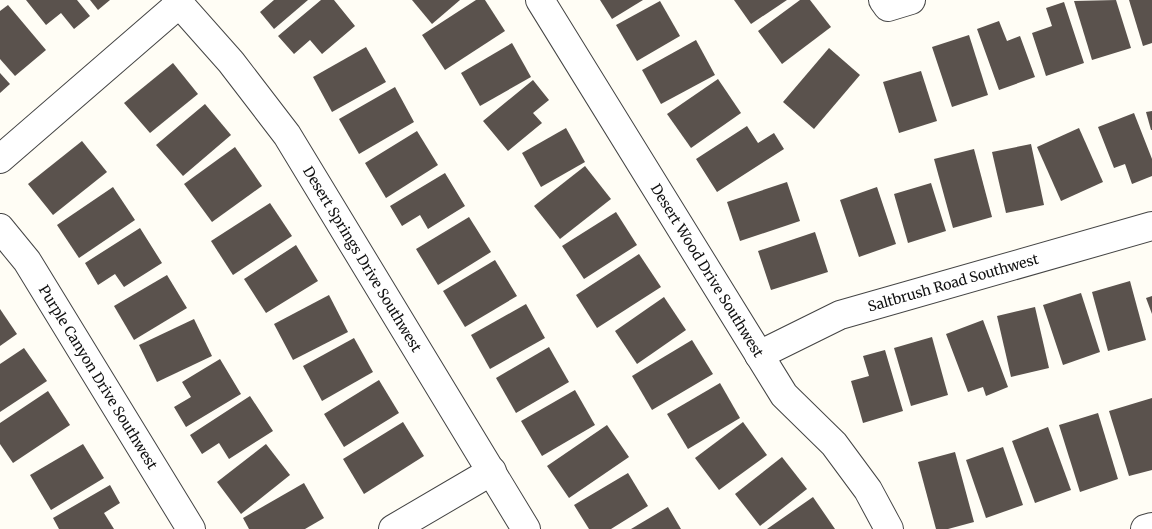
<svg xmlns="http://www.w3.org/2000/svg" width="1152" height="529" font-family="Merriweather,serif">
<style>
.building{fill:#5a524d}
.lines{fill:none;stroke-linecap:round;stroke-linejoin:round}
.minor-casing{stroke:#444;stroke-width:30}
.minor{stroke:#fff;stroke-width:28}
.labels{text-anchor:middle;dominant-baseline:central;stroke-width:5;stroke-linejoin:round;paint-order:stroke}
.street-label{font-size:14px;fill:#111;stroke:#fff}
</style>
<rect width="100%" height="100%" fill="#fffdf5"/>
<!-- building -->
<g class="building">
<path d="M26,0H77L90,16L74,29L61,13L46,25Z"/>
<path d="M90,0H110L98,10Z"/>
<path d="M274,0H308L274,29L260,12Z"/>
<path d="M321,0H334L355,26L322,54L310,40L294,54L278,36Z"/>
<path d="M412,0H460L432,24Z"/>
<path d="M476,0H485L505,31L445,70L422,35Z"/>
<path d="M600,0H643L612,19Z"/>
<path d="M734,0H787L751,24Z"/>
<path d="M800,0H810L831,27L782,64L758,31Z"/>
<path d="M1116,0L1131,48L1092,60L1074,1Z"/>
<path d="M1129,0H1152V43L1143,46Z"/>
<path d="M660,1L680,36L637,61L616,25Z"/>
<path d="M1064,2L1084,63L1046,76L1032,33L1052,26L1046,8Z"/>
<path d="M8,5L46,50L15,76L0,59V11Z"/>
<path d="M999,21L1007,41L1020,36L1035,77L999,90L977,29Z"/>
<path d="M969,35L988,95L952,107L932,47Z"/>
<path d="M696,40L715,75L661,104L642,70Z"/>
<path d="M512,43L531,77L480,106L461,73Z"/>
<path d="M366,47L386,82L332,112L313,77Z"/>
<path d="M829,48L860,75L814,129L783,102Z"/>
<path d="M173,63L198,94L150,133L124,103Z"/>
<path d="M921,71L937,121L899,133L883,82Z"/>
<path d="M0,73L10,84L0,93Z"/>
<path d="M718,79L741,113L691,148L667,114Z"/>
<path d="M533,80L549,100L533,113L542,123L508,151L483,121Z"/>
<path d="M395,87L414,122L359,154L339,119Z"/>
<path d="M205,104L231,135L183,176L156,145Z"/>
<path d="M1152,111V130H1151L1146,112Z"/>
<path d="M1134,113L1152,159V176L1132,184L1125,164L1114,168L1098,127Z"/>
<path d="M747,126L758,143L774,133L784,149L717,192L696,159Z"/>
<path d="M566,128L585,162L541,187L522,153Z"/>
<path d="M1079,128L1103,182L1061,201L1037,147Z"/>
<path d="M417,131L438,165L386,198L365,163Z"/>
<path d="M82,141L107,172L53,215L28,184Z"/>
<path d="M1031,144L1044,205L1006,213L992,152Z"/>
<path d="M235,147L262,186L212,222L184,184Z"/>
<path d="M974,149L992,217L953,228L934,159Z"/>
<path d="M585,166L611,199L560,239L534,206Z"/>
<path d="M445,173L465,206L428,229L420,215L402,226L390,206Z"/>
<path d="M787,182L800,221L740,241L727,202Z"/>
<path d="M931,183L946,231L908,243L894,194Z"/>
<path d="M113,187L135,220L79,258L57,225Z"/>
<path d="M877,187L896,244L859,257L840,200Z"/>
<path d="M270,203L292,236L233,275L211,241Z"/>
<path d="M616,212L637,245L584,279L562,246Z"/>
<path d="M469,217L491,252L438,285L416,249Z"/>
<path d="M140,228L162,263L124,287L115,274L98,285L85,263Z"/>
<path d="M815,232L828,272L771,290L758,251Z"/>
<path d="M296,245L318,281L266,313L244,279Z"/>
<path d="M639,254L661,287L597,328L576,295Z"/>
<path d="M495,260L517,296L465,327L443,291Z"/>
<path d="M167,275L187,308L134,340L114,306Z"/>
<path d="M1130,281L1146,340L1108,351L1092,292Z"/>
<path d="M1081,293L1100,352L1063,365L1043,305Z"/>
<path d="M329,295L348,332L293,360L274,324Z"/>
<path d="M1152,296V314L1146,298Z"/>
<path d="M664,297L686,330L637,364L615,331Z"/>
<path d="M526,304L545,338L490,369L471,335Z"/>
<path d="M1035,307L1049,368L1011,377L997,316Z"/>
<path d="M0,309L17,334L0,346Z"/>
<path d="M194,319L212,356L157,382L139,345Z"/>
<path d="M983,320L1008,387L986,396L983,387L968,392L946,334Z"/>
<path d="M932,337L948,395L911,406L894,348Z"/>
<path d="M354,338L373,372L322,401L303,366Z"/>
<path d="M692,340L713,374L652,410L632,376Z"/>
<path d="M549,347L569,382L516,413L496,378Z"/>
<path d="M24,348L47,381L0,412V364Z"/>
<path d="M885,350L903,411L863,423L851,381L869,376L863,356Z"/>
<path d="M220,359L241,394L186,427L174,407L191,397L182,382Z"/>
<path d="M379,380L399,413L344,447L324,414Z"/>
<path d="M720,383L740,418L688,449L667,414Z"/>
<path d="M575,390L595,425L542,456L521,421Z"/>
<path d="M48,391L70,425L13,463L0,444V423Z"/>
<path d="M250,396L273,431L229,459L219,443L202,454L190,435Z"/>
<path d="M1152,398V470L1129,476L1109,411Z"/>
<path d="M1098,413L1118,479L1080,492L1059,425Z"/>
<path d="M403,422L424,456L364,494L343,459Z"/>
<path d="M743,422L767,455L719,490L695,458Z"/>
<path d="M607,425L629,457L569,498L547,466Z"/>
<path d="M1048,427L1071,490L1035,503L1012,441Z"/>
<path d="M83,444L104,478L51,510L30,475Z"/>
<path d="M266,444L290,475L241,514L217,482Z"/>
<path d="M1003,447L1023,505L986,518L966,460Z"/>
<path d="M955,452L974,522L948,529H936L918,462Z"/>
<path d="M782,457L807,489L760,526L735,494Z"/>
<path d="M628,473L648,506L611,529H589L574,505Z"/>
<path d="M304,483L324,518L305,529H249L243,518Z"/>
<path d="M110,485L120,503L104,513L114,529H59L53,518Z"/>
<path d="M813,497L835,529H767Z"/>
<path d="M668,507L681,529H631Z"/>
</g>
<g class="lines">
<!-- minor casing -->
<g class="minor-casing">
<g id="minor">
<path id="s1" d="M176,0L231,62L287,135L526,529"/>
<path id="s2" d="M540,0L784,395L834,444L868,490L889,529"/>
<path d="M883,0L888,7L911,0"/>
<path d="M0,159L178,5"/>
<path id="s3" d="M0,228L27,261L191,529"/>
<path id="s4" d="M759,355L840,315L1152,226"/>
<path d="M393,529L492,471"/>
<path d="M1145,529L1152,527"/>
</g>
</g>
<!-- minor -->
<use href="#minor" class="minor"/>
</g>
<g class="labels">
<!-- street labels -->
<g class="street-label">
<text stroke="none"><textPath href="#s1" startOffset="320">Desert Springs Drive Southwest</textPath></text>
<text stroke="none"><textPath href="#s2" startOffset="318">Desert Wood Drive Southwest</textPath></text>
<text stroke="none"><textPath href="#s4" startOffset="208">Saltbrush Road Southwest</textPath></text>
<text stroke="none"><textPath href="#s3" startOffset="179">Purple Canyon Drive Southwest</textPath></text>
</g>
</g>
</svg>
